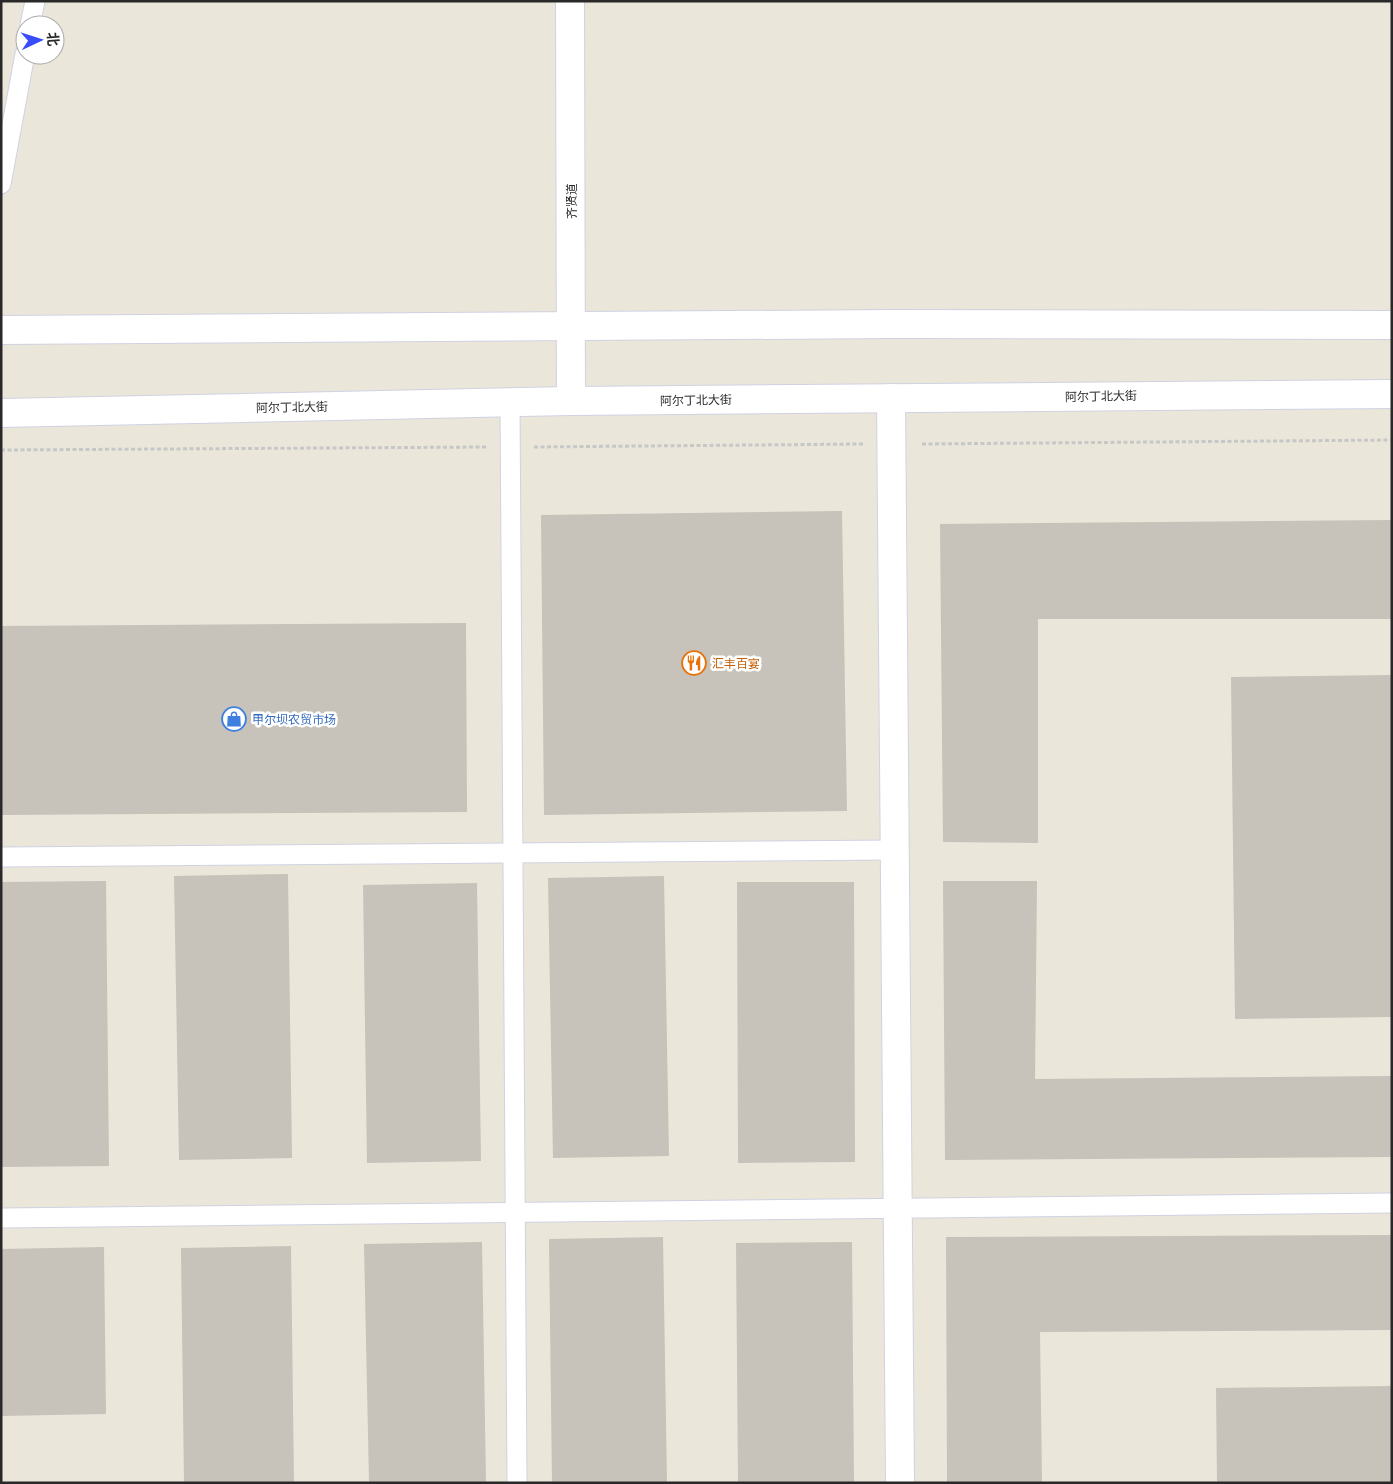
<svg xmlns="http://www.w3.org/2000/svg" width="1393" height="1484" font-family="'Open Sans','Noto Sans SC',sans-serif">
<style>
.building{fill:#c7c2ba}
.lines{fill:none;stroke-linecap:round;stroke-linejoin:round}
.lane-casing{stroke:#d0d2e2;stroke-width:21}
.street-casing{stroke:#d0d2e2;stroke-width:30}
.secondary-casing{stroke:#d0d2e2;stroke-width:30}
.path{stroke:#c7c7c7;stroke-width:3;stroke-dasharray:4 2.5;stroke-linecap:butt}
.lane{stroke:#fff;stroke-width:19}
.street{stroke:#fff;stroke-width:28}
.secondary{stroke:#fff;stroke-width:28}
.labels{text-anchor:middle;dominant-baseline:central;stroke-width:5;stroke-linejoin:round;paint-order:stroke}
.street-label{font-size:12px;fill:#292929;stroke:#fff}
.food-label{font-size:12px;fill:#c56008;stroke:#fff;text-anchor:start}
.shop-label{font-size:12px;fill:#366cbe;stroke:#fff;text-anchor:start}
</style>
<rect width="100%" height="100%" fill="#ebe6da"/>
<!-- building -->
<g class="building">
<path d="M842,511L847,811L544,815L541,515Z"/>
<path d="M1392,520V619H1038V843L943,842L940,524Z"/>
<path d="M466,623L467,812L1,815V626Z"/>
<path d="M1392,675V1017L1235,1019L1231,677Z"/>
<path d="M288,874L292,1158L179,1160L174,876Z"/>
<path d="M664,876L669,1156L553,1158L548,878Z"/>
<path d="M106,881L109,1166L1,1167V882Z"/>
<path d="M943,881H1037L1035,1079L1392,1076V1157L945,1160Z"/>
<path d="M737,882H854L855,1162L738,1163Z"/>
<path d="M477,883L481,1161L367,1163L363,885Z"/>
<path d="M1392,1235V1330L1040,1332L1042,1483H947L946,1237Z"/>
<path d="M663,1237L667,1483H552L549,1239Z"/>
<path d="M482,1242L486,1483H369L364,1244Z"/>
<path d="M852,1242L854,1483H738L736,1243Z"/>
<path d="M291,1246L294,1483H184L181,1248Z"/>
<path d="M104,1247L106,1414L1,1416V1249Z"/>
<path d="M1392,1386V1483H1217L1216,1388Z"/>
</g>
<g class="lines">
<!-- lane casing -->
<g class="lane-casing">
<g id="lane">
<path d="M30,25L35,1"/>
<path d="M1,184L25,54"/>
<path d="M510,402L517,1483"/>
<path d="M1,857L895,850"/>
<path d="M1,1218L1392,1203"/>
</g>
</g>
<!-- street casing -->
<g class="street-casing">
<path id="street" d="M891,398L900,1483"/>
</g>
<!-- secondary casing -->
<g class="secondary-casing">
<g id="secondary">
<path d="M570,1L571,401"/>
<path d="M1,330L892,324L1392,325"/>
<path d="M1,413L571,401L1392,394"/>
</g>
</g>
<!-- path -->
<g class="path">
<path d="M922,444L1392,440"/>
<path d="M534,447L863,444"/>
<path d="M1,450L486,447"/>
</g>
<!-- lane -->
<use href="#lane" class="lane"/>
<!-- street -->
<use href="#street" class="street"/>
<!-- secondary -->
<use href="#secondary" class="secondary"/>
</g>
<!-- icons -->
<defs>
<g id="restaurant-ring" transform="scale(1.25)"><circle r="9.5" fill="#fff" stroke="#e8710a" stroke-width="1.5"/><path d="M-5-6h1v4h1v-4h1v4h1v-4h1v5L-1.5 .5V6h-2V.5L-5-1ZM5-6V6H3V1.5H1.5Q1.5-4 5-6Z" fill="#e8710a"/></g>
<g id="shop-ring" transform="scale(1.25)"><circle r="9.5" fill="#fff" stroke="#3f7fe0" stroke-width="1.5"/><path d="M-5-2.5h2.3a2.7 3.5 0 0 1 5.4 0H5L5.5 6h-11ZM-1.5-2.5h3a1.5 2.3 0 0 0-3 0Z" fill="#3f7fe0"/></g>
</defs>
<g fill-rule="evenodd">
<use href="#restaurant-ring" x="694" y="663"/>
<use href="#shop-ring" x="234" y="719"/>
</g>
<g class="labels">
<!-- street labels -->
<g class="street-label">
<text transform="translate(571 201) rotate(-90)">齐贤道</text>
<text transform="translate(1101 396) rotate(-1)">阿尔丁北大街</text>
<text transform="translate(696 400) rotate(-1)">阿尔丁北大街</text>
<text transform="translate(292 407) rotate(-1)">阿尔丁北大街</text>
</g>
<!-- food labels -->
<g class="food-label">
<text x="712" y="663">汇丰百宴</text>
</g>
<!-- shop labels -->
<g class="shop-label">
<text x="252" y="719">甲尔坝农贸市场</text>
</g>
</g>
<!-- border -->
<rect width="1393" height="1484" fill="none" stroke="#292929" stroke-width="5"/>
<!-- north arrow -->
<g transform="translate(40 40) rotate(86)"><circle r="24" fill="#ffffff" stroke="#a9a9a9"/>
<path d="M0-4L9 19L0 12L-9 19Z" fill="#394cfa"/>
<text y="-8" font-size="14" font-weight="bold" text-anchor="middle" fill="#292929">北</text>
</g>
</svg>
